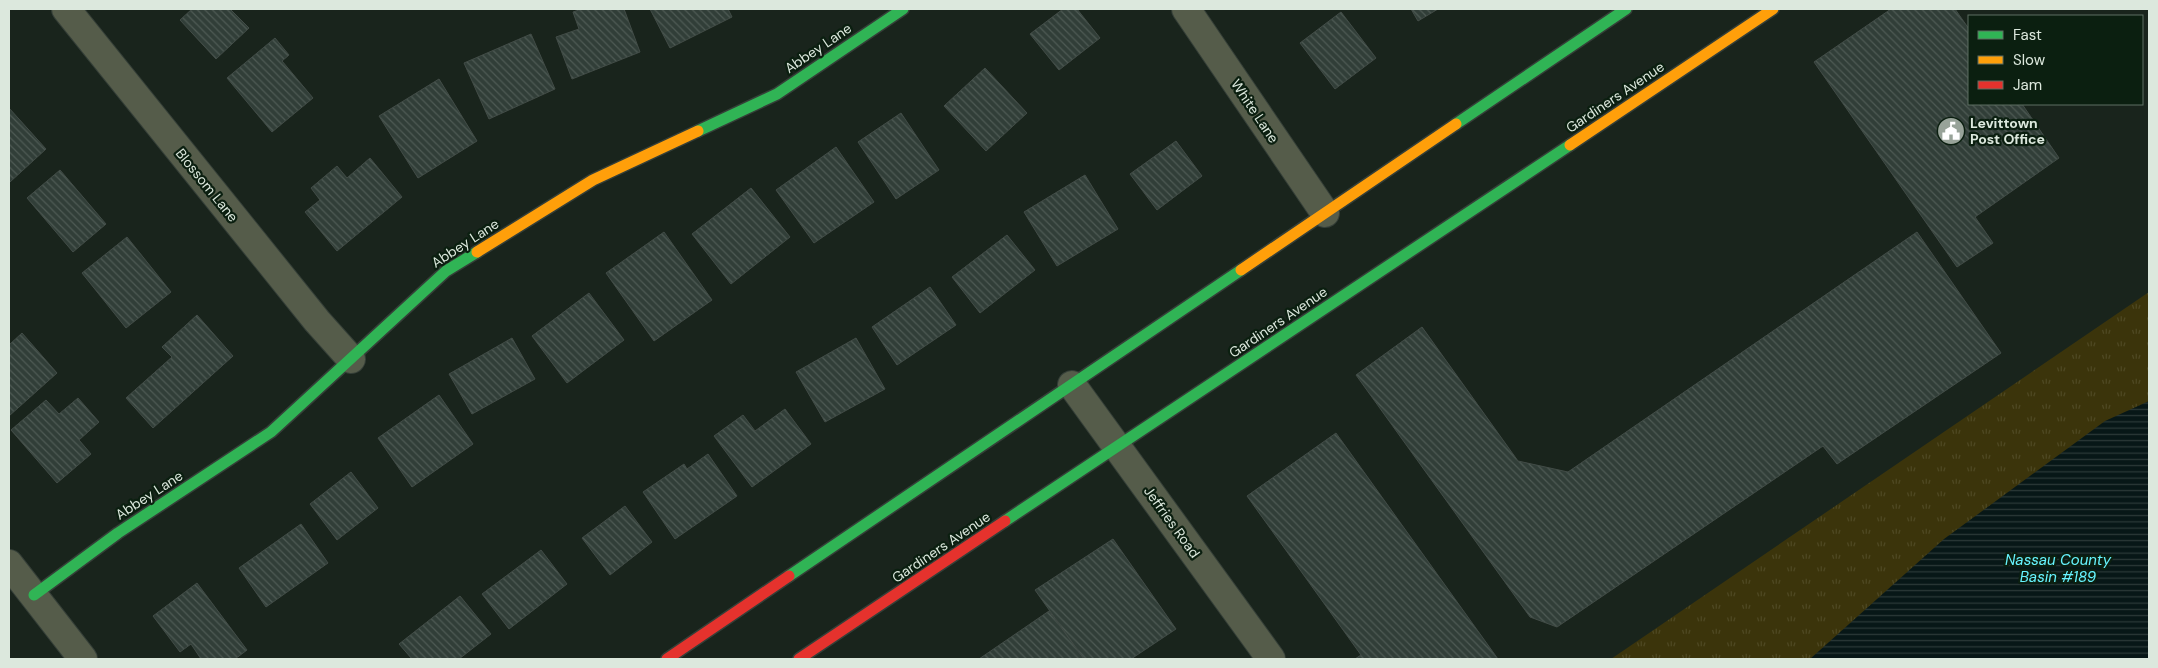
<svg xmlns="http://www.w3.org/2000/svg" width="2158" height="668" font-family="'DM Sans',sans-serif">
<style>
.grass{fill:url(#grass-tufts)}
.water{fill:url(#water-rules)}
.building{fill:url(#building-back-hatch);stroke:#424c47}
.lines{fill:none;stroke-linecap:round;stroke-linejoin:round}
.street-casing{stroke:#353f38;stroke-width:30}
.fast-casing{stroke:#353f38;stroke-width:14}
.slow-casing{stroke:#353f38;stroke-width:14}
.jam-casing{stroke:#353f38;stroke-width:14}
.street{stroke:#555c4a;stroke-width:28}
.fast{stroke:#30b455;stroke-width:11}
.slow{stroke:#ff9f0a;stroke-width:11}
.jam{stroke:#e5322d;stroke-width:11}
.labels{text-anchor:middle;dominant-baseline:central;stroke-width:4.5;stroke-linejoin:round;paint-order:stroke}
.street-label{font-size:14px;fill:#dce8dd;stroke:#0b1f10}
.poi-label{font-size:14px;font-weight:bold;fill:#dce8dd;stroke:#0b1f10;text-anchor:start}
.water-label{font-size:15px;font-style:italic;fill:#66f3fe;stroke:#0b1f10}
</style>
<defs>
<pattern id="grass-tufts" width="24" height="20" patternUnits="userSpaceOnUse" patternTransform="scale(1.25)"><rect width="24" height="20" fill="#3b340b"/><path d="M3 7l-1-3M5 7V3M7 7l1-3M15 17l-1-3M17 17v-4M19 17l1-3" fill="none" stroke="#4e4822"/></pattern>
<pattern id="water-rules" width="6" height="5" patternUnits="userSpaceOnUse" patternTransform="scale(1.25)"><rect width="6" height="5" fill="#071717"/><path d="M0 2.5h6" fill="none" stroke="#2b3938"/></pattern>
<pattern id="building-back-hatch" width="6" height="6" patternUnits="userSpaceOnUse" patternTransform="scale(1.25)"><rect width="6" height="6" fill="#313e38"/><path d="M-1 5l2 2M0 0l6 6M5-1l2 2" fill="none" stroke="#4e5a54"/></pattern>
</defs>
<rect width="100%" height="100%" fill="#19241c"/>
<!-- grass -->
<path class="grass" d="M2149,292V659H1611Z"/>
<!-- water -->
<path class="water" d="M2149,401V659H1810L1944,539L2105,421Z"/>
<!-- building -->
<g class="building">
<path d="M192,9H230L249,28L216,59L180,20Z"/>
<path d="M582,9H624L640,52L572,79L556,37L579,29L573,12Z"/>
<path d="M650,9H728L732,17L670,48Z"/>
<path d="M1063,9H1077L1100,38L1059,70L1030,34Z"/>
<path d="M1411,9H1438L1418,21Z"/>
<path d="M1891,9H1955L1969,29V104H2022L2059,158L1975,217L1993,243L1957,267L1814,62Z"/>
<path d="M1341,12L1376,58L1335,89L1300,43Z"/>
<path d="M531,34L555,89L489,119L464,63Z"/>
<path d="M275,38L289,55L282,61L313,98L272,132L227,78Z"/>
<path d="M985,68L1027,113L986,151L944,106Z"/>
<path d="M439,79L477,141L418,178L379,116Z"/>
<path d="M9,108L46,149L10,182L9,181Z"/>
<path d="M901,113L939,170L896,199L858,142Z"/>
<path d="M1176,141L1202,176L1157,210L1130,174Z"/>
<path d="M836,147L874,202L814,243L776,190Z"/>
<path d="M370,158L402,197L337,251L305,212L320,200L311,188L337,166L347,178Z"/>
<path d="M60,170L106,224L73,252L27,198Z"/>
<path d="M1085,175L1118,229L1057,266L1024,212Z"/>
<path d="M751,188L790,237L731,284L692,234Z"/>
<path d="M664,232L712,300L654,341L606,273Z"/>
<path d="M1917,232L2001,353L1837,464L1823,446L1557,627L1530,617L1356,375L1422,327L1518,461L1568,472Z"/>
<path d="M1007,235L1035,270L980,313L952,277Z"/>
<path d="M127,237L171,292L126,328L82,273Z"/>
<path d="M930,287L956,325L897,365L872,327Z"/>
<path d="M589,293L624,340L567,383L532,336Z"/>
<path d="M197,315L233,356L153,428L126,398L172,357L162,347Z"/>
<path d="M22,333L57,373L9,416V345Z"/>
<path d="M512,338L535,379L472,414L449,374Z"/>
<path d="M856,338L885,389L825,422L796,372Z"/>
<path d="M439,395L473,444L412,487L378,438Z"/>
<path d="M78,398L99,422L79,440L91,454L57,483L11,430L46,400L59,414Z"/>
<path d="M785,409L811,444L752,487L714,436L743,415L755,431Z"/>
<path d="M1336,433L1498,659H1355L1361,655L1247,496Z"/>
<path d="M708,454L737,496L675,539L643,492L684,464L687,469Z"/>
<path d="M351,472L378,508L337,540L310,504Z"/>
<path d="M625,506L652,542L610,575L582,538Z"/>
<path d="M301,524L328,563L266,607L239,568Z"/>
<path d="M1113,539L1176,629L1131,659H1084L1035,590Z"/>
<path d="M541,550L567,584L509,629L482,594Z"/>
<path d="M197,583L247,650L235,659H201L191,644L180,652L153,616Z"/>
<path d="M460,596L491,634L459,659H412L399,644Z"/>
<path d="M1049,611L1084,659H979Z"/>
</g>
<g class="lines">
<!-- street casing -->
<g class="street-casing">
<g id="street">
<path d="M66,9L317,321L351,359"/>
<path d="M1186,9L1325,213"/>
<path d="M1072,385L1271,659"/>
<path d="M9,564L83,659"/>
</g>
</g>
<!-- fast casing -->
<g class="fast-casing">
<g id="fast">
<path d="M1456,124L1626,9"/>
<path d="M698,131L777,94L903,9"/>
<path d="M1005,521L1570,145"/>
<path d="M789,576L1241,270"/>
<path d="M34,595L118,533L271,432L446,271L477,252"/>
</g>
</g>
<!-- slow casing -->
<g class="slow-casing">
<g id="slow">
<path d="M1570,145L1773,9"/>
<path d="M477,252L593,180L698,131"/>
<path d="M1241,270L1456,124"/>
</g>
</g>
<!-- jam casing -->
<g class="jam-casing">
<g id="jam">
<path d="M667,659L789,576"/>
<path d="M799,659L1005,521"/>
</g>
</g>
<!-- street -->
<use href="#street" class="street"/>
<!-- fast -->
<use href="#fast" class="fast"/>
<!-- slow -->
<use href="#slow" class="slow"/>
<!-- jam -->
<use href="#jam" class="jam"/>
</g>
<!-- icons -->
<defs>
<g id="civic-disc" transform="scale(1.4375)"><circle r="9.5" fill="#98a399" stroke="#0b1f10"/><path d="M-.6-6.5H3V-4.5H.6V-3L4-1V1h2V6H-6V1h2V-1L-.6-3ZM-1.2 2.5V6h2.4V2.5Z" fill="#fff"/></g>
</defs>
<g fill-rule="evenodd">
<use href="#civic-disc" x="1951" y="131"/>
</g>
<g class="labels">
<!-- street labels -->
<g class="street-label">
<text transform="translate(818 48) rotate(-34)">Abbey Lane</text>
<text transform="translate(1615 97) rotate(-34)">Gardiners Avenue</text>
<text transform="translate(1255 111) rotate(56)">White Lane</text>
<text transform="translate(207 185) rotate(51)">Blossom Lane</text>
<text transform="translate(465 243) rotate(-33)">Abbey Lane</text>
<text transform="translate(1278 322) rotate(-34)">Gardiners Avenue</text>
<text transform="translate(149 495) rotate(-33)">Abbey Lane</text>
<text transform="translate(1172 522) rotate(54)">Jeffries Road</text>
<text transform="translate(941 547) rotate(-34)">Gardiners Avenue</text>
</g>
<!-- poi labels -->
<g class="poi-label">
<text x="1970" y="123">Levittown<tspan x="1970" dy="16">Post Office</tspan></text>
</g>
<!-- water labels -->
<g class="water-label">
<text x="2058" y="560">Nassau County<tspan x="2058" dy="17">Basin #189</tspan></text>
</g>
</g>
<!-- border -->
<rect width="2158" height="668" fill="none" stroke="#dce8dd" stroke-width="20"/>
<!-- legend -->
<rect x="1968" y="15" width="175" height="90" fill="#0b1f10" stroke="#5f6f62"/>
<rect x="1978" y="31" width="25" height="8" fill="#30b455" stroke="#5f6f62"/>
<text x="2013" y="40" font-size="15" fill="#dce8dd">Fast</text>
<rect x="1978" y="56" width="25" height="8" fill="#ff9f0a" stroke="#5f6f62"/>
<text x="2013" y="65" font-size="15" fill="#dce8dd">Slow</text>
<rect x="1978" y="81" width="25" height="8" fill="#e5322d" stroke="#5f6f62"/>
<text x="2013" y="90" font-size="15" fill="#dce8dd">Jam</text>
</svg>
